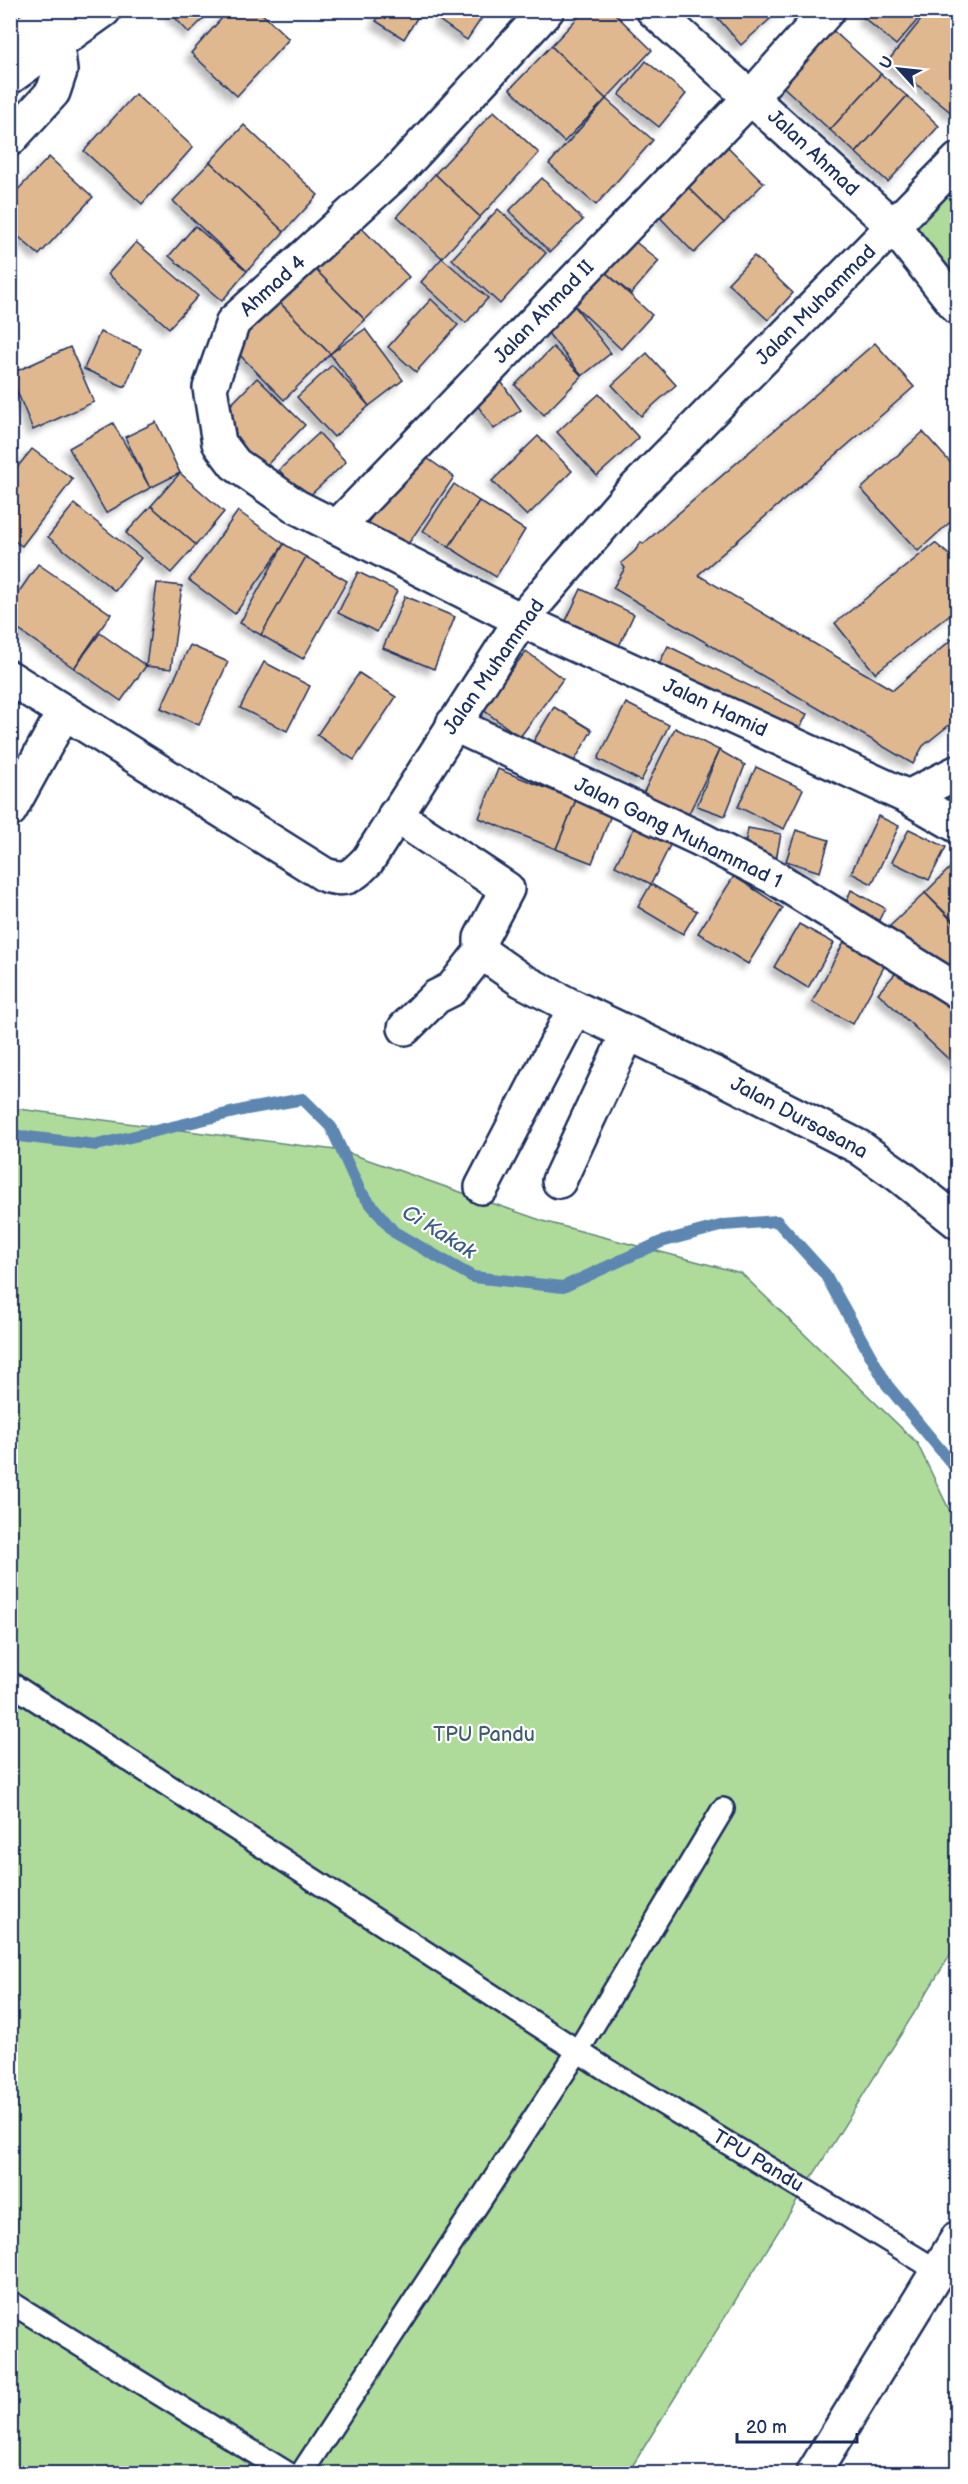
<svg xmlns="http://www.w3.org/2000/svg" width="968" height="2484" font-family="'Balsamiq Sans',sans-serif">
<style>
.green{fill:#aedb9a;stroke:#64857c;stroke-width:1.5}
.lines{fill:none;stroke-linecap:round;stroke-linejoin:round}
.stream{stroke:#5d87b1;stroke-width:12}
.building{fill:#dfb890;stroke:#1b2f5e;stroke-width:1.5;filter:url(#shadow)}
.service-casing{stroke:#1b2f5e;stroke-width:26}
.minor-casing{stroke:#1b2f5e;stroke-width:38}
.trunk-casing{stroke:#1b2f5e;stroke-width:38}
.service{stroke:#fff;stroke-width:21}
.minor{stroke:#fff;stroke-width:33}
.trunk{stroke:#fff;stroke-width:33}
.labels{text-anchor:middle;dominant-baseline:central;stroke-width:4.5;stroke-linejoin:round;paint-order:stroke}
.street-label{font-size:20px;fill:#1b2f5e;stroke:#fff}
.park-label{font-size:20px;fill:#405a6d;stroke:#fff}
.water-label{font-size:21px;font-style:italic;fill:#3c5b87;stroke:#fff}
</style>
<defs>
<filter id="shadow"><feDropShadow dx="-5.5" dy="5.5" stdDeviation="3" flood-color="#0004"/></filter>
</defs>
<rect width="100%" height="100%" fill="#fff"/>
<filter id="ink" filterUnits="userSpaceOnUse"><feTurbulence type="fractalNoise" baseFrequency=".0167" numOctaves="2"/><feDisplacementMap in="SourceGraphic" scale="12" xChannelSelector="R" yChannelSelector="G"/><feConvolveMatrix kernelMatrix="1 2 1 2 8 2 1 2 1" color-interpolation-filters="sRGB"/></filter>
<g filter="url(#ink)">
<!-- green -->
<g class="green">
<path d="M957,186V277L918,228Z"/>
<path d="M11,1108L343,1151L546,1222L741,1273L917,1443L957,1526V1944L628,2473L11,2474Z"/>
</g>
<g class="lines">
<!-- stream -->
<path class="stream" d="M10,1135L97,1145L247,1109L303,1099L331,1127L360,1191L394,1232L473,1277L563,1287L661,1242L724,1225L777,1221L825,1274L887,1385L958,1471"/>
</g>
<!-- building -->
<g class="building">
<path d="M168,10H212L189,33Z"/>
<path d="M229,10H258L289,39L237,96L191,53Z"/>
<path d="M383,10H422L404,39L376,21Z"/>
<path d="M445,10H487L467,40L439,20Z"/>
<path d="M585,10H611L652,50L606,99L551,46Z"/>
<path d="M711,10H780L741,45Z"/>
<path d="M868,10H926L896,45L863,17Z"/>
<path d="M929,10H958V110L954,115L888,61Z"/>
<path d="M827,25L881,74L830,130L777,81Z"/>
<path d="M551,46L606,99L564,142L510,89Z"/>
<path d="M646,61L686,94L659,127L619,95Z"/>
<path d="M881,74L907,96L856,153L830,130Z"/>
<path d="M135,94L193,147L142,204L84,151Z"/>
<path d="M907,96L939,126L888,182L856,153Z"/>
<path d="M606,99L653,140L596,205L549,164Z"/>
<path d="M494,111L539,153L480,217L435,174Z"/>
<path d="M244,125L318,195L284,232L210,162Z"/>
<path d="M720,139L764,183L724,223L680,179Z"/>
<path d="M49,157L93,197L39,255L10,229V198Z"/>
<path d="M210,162L284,232L247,271L173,201Z"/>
<path d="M435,174L480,217L442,258L397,216Z"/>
<path d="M542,178L583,220L550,252L509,211Z"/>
<path d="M680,179L724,223L694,253L651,208Z"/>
<path d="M498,209L546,253L500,304L452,259Z"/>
<path d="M357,223L409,277L365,320L313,267Z"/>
<path d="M195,226L247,271L222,301L169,256Z"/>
<path d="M632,239L659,261L631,294L604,271Z"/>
<path d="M136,242L198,296L169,328L108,274Z"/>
<path d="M754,256L793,293L768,320L728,283Z"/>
<path d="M442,258L488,298L466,323L421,282Z"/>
<path d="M313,267L365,320L330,354L278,301Z"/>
<path d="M604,271L652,315L621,349L573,304Z"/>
<path d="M431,299L458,325L416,372L388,347Z"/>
<path d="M278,301L330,354L284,400L231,346Z"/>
<path d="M573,304L611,353L582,376L544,328Z"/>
<path d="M365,329L403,380L369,406L330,354Z"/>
<path d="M100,332L141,349L125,387L84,369Z"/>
<path d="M875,343L914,387L698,575L893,690L958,634V718L923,746L913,764L613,588L625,568L621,563L635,551L641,542L643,544Z"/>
<path d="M70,347L94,402L33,430L10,374Z"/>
<path d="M553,347L582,376L544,415L515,385Z"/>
<path d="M647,353L676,385L641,416L612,385Z"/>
<path d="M332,365L369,406L334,437L297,397Z"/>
<path d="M257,378L305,425L264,468L215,421Z"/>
<path d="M500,380L521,410L494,429L473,399Z"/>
<path d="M599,394L639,438L597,476L557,432Z"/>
<path d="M156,422L180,473L150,488L125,437Z"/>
<path d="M113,423L150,488L106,513L69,448Z"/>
<path d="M923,432L958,471V515L918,551L861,489Z"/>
<path d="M319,433L346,462L306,499L279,470Z"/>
<path d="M538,436L572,471L527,516L492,481Z"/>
<path d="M32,449L73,479L22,546L10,538V476Z"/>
<path d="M417,451L454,477L404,550L367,524Z"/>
<path d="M180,473L224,512L196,545L151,506Z"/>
<path d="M454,484L479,501L449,547L423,531Z"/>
<path d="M479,501L525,530L496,577L449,547Z"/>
<path d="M74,504L141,558L115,591L48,537Z"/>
<path d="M151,506L196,545L171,573L126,533Z"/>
<path d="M238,511L284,544L235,614L189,580Z"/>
<path d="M935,543L958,562V608L875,673L835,623Z"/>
<path d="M284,544L306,557L261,635L240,623Z"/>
<path d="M306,557L347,581L303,659L261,635Z"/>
<path d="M38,564L111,614L74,668L10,624V605Z"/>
<path d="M358,572L397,591L377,632L338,613Z"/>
<path d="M157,583L182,586L171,669L146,666Z"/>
<path d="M581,589L634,614L619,646L566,621Z"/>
<path d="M405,596L455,617L434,669L383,648Z"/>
<path d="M100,633L146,666L121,701L74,668Z"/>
<path d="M190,645L228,662L199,725L161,708Z"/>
<path d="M668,646L807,714L795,738L656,670Z"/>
<path d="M526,651L563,679L520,737L482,709Z"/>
<path d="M264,662L310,686L287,731L240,708Z"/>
<path d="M359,673L396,697L354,760L317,735Z"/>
<path d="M626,703L669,725L641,781L598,759Z"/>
<path d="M554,707L592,730L572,765L533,742Z"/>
<path d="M675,728L719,750L683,826L638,804Z"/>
<path d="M719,750L745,765L725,816L697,806Z"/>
<path d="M756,767L803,789L784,829L738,807Z"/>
<path d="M498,769L576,800L556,849L479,818Z"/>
<path d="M958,775V814L938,794Z"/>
<path d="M576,800L611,815L592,863L556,849Z"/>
<path d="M878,816L899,826L872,884L851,873Z"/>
<path d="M637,822L673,839L651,884L615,866Z"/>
<path d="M748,828L781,834L776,860L743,854Z"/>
<path d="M909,829L946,847L929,880L892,862Z"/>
<path d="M796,830L829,840L820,872L786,861Z"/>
<path d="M958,860V925L925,893Z"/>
<path d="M734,876L783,908L748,964L698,933Z"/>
<path d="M651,884L697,911L683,934L638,907Z"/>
<path d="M851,890L885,908L871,936L841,916Z"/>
<path d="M925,893L958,927V957L937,977L890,926Z"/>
<path d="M799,924L834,943L808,988L774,967Z"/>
<path d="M844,942L885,965L853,1024L812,1002Z"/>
<path d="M903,965L958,1016L957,1067L878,993Z"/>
</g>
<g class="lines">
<!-- service casing -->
<g class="service-casing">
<g id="service">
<path d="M10,1683L604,2068L938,2271"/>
<path d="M10,2302L289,2474"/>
<path d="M301,2474L578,2051L723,1809"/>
</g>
</g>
<!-- minor casing -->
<g class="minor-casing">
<g id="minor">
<path d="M547,10L399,170L233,322L210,388L219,443L235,464L297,507L521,620L908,797L958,826"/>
<path d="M653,10L894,227L958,308"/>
<path d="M10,139L53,92L60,71L57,44"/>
<path d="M337,527L752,96L828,10"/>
<path d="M10,678L325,875C348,882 352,876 368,860L521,620L628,496L958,160"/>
<path d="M453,724L700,839L772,876L958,991"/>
<path d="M908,797L958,772"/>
<path d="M10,810L64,712"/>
<path d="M395,815L507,889L481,938V952L521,980L575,1008L717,1075L859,1147L900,1176L958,1222"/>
<path d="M405,1028L436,997L452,989L481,952"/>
<path d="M559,1181L627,1035"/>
<path d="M482,1187L575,1008"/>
<path d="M813,2474L958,2238"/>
</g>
</g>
<!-- trunk casing -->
<g class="trunk-casing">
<g id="trunk">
<path d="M10,42L59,10"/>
<path d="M10,77L104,10"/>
</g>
</g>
<!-- service -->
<use href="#service" class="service"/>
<!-- minor -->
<use href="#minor" class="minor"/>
<!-- trunk -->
<use href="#trunk" class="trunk"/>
</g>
</g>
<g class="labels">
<!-- street labels -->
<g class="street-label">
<text transform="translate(813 153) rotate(43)">Jalan Ahmad</text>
<text transform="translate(273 286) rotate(-42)">Ahmad 4</text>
<text transform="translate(816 305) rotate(-45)">Jalan Muhammad</text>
<text transform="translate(544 312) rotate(-46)">Jalan Ahmad II</text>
<text transform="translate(494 667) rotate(-55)">Jalan Muhammad</text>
<text transform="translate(715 708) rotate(25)">Jalan Hamid</text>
<text transform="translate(678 833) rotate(26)">Jalan Gang Muhammad 1</text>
<text transform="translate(799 1118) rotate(28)">Jalan Dursasana</text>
<text transform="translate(758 2161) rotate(31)">TPU Pandu</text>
</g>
<!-- park labels -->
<g class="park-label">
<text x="484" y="1735">TPU Pandu</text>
</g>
<!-- water labels -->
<g class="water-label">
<text transform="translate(439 1232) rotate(32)">Ci Kakak</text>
</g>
</g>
<!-- margin -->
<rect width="968" height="2484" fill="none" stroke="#fff" stroke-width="36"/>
<rect x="18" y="18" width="932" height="2448" fill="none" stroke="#1b2f5e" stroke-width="2" filter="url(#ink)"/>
<!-- north arrow -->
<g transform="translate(899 69) rotate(297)" stroke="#ffffff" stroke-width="4.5" paint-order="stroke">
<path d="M0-4.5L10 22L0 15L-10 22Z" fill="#1b2f5e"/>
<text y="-9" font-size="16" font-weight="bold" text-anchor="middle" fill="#1b2f5e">U</text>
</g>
<!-- scale -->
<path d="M737 2433v9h120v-9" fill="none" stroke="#1b2f5e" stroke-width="3"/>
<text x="746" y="2433" font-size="18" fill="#1b2f5e" stroke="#ffffff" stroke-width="4.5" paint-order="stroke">20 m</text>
</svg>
